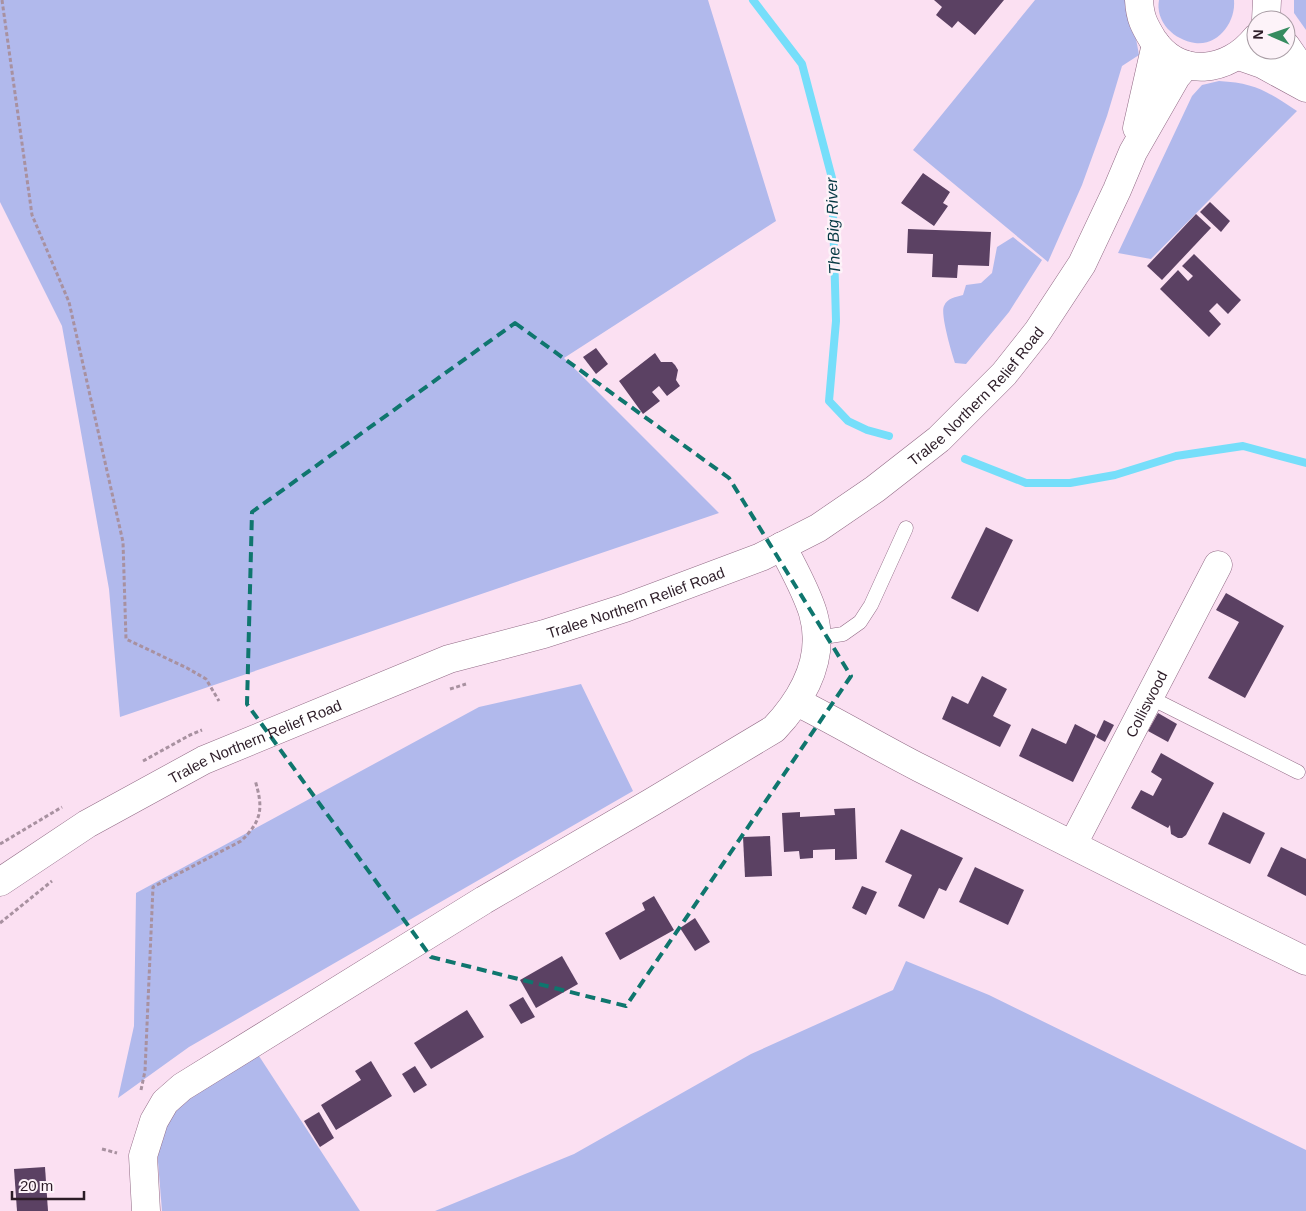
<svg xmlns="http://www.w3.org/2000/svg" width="1306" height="1211" font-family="Helvetica,sans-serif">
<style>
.green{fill:#b1b9ec}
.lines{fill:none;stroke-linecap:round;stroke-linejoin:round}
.stream{stroke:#76defa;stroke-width:8}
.building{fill:#5b4163}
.lane-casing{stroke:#916a85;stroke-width:15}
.street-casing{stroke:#916a85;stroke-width:29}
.secondary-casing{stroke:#916a85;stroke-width:29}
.path{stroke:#a891a0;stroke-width:3;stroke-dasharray:4 2.5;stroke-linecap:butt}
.lane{stroke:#fff;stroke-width:14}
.street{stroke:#fff;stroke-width:28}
.secondary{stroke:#fff;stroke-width:28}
.marked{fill:none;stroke:#0f766e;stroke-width:4;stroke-dasharray:10 6;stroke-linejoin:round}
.labels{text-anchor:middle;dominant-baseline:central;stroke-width:5;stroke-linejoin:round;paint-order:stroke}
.street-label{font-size:15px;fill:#2c1c27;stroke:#fdf3f9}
.water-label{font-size:16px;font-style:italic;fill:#063944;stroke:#fdf3f9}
</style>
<rect width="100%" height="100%" fill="#fbe0f2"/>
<!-- green -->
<g class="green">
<path d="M0,0H708L776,221L564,358L719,513L120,717L109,589L62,326L0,202Z"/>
<path d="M1035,0H1129L1139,55L1122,66L1107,116L1082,185L1048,262L913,150Z"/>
<path d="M1159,0H1234C1236,21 1219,46 1195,43C1174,40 1155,22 1159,0Z"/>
<path d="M1294,0H1306V30L1294,13Z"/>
<path d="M1219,81C1256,83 1268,92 1297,111L1151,259L1118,253L1192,96L1202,85Z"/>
<path d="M1013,237L1042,260L1009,312L966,364L955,363C952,354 940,314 944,306C947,298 956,297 963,295L966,285L981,283L992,273L997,247Z"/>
<path d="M581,684L633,791L189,1047L118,1098L134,1026L136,893L479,707Z"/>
<path d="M906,961L989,995L1306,1150V1211H435L574,1154L751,1054L893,990Z"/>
<path d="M259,1056L360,1211H162L158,1162V1130L187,1093Z"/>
</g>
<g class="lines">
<!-- stream -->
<g class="stream">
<path d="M753,0L802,64L832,178L836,321L829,401L848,421L867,430L889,436"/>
<path d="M965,459L1026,483H1070L1115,475L1176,456L1243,446L1306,463"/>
</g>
</g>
<!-- building -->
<g class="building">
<path d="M934,0H1004L975,35L958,21L952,28L936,15L942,7Z"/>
<path d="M923,173L950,192L943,203L948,206L934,226L901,203Z"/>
<path d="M1210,202L1230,221L1221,232L1200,212Z"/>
<path d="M1196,214L1211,228L1162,280L1147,266Z"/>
<path d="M908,229L991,232L989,266L958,265L957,278L932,277L933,254L907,253Z"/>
<path d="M1194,254L1241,300L1228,314L1217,303L1209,311L1221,324L1209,337L1160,289L1178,270L1188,281L1193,276L1182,266Z"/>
<path d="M596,348L608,364L596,374L583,357Z"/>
<path d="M655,353L661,362H672L675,365L678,370L676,380L680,386L667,396L659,386L652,392L660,401L643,414L619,381Z"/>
<path d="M986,527L1013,540L978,612L951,598Z"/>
<path d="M1226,593L1284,626L1245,698L1208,678L1239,622L1216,610Z"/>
<path d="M982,676L1007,689L993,716L1011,725L1000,747L942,719L952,696L968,704Z"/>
<path d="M1158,713L1177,724L1168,742L1148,731Z"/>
<path d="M1104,720L1114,725L1105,742L1096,737Z"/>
<path d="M1075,724L1096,735L1073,782L1019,756L1032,728L1066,744Z"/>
<path d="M1161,753L1214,783L1186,835L1182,838H1178L1171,834L1170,825L1168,828L1131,808L1141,790L1153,796L1162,779L1151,772Z"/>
<path d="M855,808L857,859L835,860V849L813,850V858L800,859L799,851L784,852L782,813L800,812V817L835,815L834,809Z"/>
<path d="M1223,812L1265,833L1250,864L1208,844Z"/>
<path d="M901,829L963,858L946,891L939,888L924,919L898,906L912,875L885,862Z"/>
<path d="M770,836L772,876L745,877L743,837Z"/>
<path d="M1281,847L1306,859V896L1267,876Z"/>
<path d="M975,867L1024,890L1008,925L959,902Z"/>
<path d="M862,886L877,892L866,915L852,908Z"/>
<path d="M654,896L674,930L620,960L605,933L645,910L642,903Z"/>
<path d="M695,918L710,942L695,951L680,928Z"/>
<path d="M562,956L578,984L536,1008L520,980Z"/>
<path d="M523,997L535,1017L521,1024L509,1005Z"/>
<path d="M467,1010L484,1037L431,1069L414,1043Z"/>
<path d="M371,1061L392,1096L336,1130L321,1105L361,1080L355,1071Z"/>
<path d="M415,1066L427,1085L414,1093L402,1074Z"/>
<path d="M319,1112L334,1138L320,1147L304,1121Z"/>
<path d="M45,1167L48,1211H17L14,1169Z"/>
</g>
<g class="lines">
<!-- lane casing -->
<g class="lane-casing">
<g id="lane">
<path d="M817,638L843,634L860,622L871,605L906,528"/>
<path d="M1149,697L1298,772"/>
</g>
</g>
<!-- street casing -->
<g class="street-casing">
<g id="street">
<path d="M797,702C839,723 879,747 920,768C1049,833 1176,898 1306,961"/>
<path id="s1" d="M1073,844L1218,565"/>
<path d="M146,1211L143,1156L154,1121L165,1102L182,1087L484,900L652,802L774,729C804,697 826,658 813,613C806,590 793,568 782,546"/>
</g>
</g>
<!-- secondary casing -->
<g class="secondary-casing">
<g id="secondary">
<path d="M1139,0C1140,18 1144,25 1153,40C1180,79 1228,73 1256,38"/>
<path d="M1266,20L1267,0"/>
<path d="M1286,46L1306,75"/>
<path d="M1239,56L1262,64L1306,88"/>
<path d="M1137,128L1156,44"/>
<path id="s2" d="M0,882L87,824L204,760L449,659L544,634L625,608L761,557L818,528L875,489L939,439L1004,374L1038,331L1082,264L1117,190L1133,152L1176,77L1186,65"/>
</g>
</g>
<!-- path -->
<g class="path">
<path d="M2,0L32,215L69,302L123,542L126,639L187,668L206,679L219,701"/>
<path d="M450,689L466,684"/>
<path d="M143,761L190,735L202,730"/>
<path d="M0,844L62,807"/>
<path d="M0,923L52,881"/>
<path d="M141,1090L145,1071L153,887L241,841C263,820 263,807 255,780"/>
<path d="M102,1149L117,1153"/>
</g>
<!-- lane -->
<use href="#lane" class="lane"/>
<!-- street -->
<use href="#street" class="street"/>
<!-- secondary -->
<use href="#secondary" class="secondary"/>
</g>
<!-- marked area -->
<path class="marked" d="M515,323L729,478L851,676L626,1006L431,957L247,704L252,512Z"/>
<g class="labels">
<!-- street labels -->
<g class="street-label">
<text stroke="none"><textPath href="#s2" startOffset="1102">Tralee Northern Relief Road</textPath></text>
<text stroke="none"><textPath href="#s2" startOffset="698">Tralee Northern Relief Road</textPath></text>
<text stroke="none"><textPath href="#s1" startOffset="158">Colliswood</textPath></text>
<text stroke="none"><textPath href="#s2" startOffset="292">Tralee Northern Relief Road</textPath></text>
</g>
<!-- water labels -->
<g class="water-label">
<text transform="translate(833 226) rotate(-92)">The Big River</text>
</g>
</g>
<!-- north arrow -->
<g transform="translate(1271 35) rotate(272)"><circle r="24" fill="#fdf3f9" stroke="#a99da5"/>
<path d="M0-4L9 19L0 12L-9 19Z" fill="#368c60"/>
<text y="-8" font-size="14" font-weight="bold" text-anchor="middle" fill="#2c1c27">N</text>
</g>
<!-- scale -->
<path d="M12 1191v8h72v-8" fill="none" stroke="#2c1c27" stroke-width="2.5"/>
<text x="20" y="1191" font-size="15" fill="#2c1c27" stroke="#fdf3f9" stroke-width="4" paint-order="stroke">20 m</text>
</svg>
